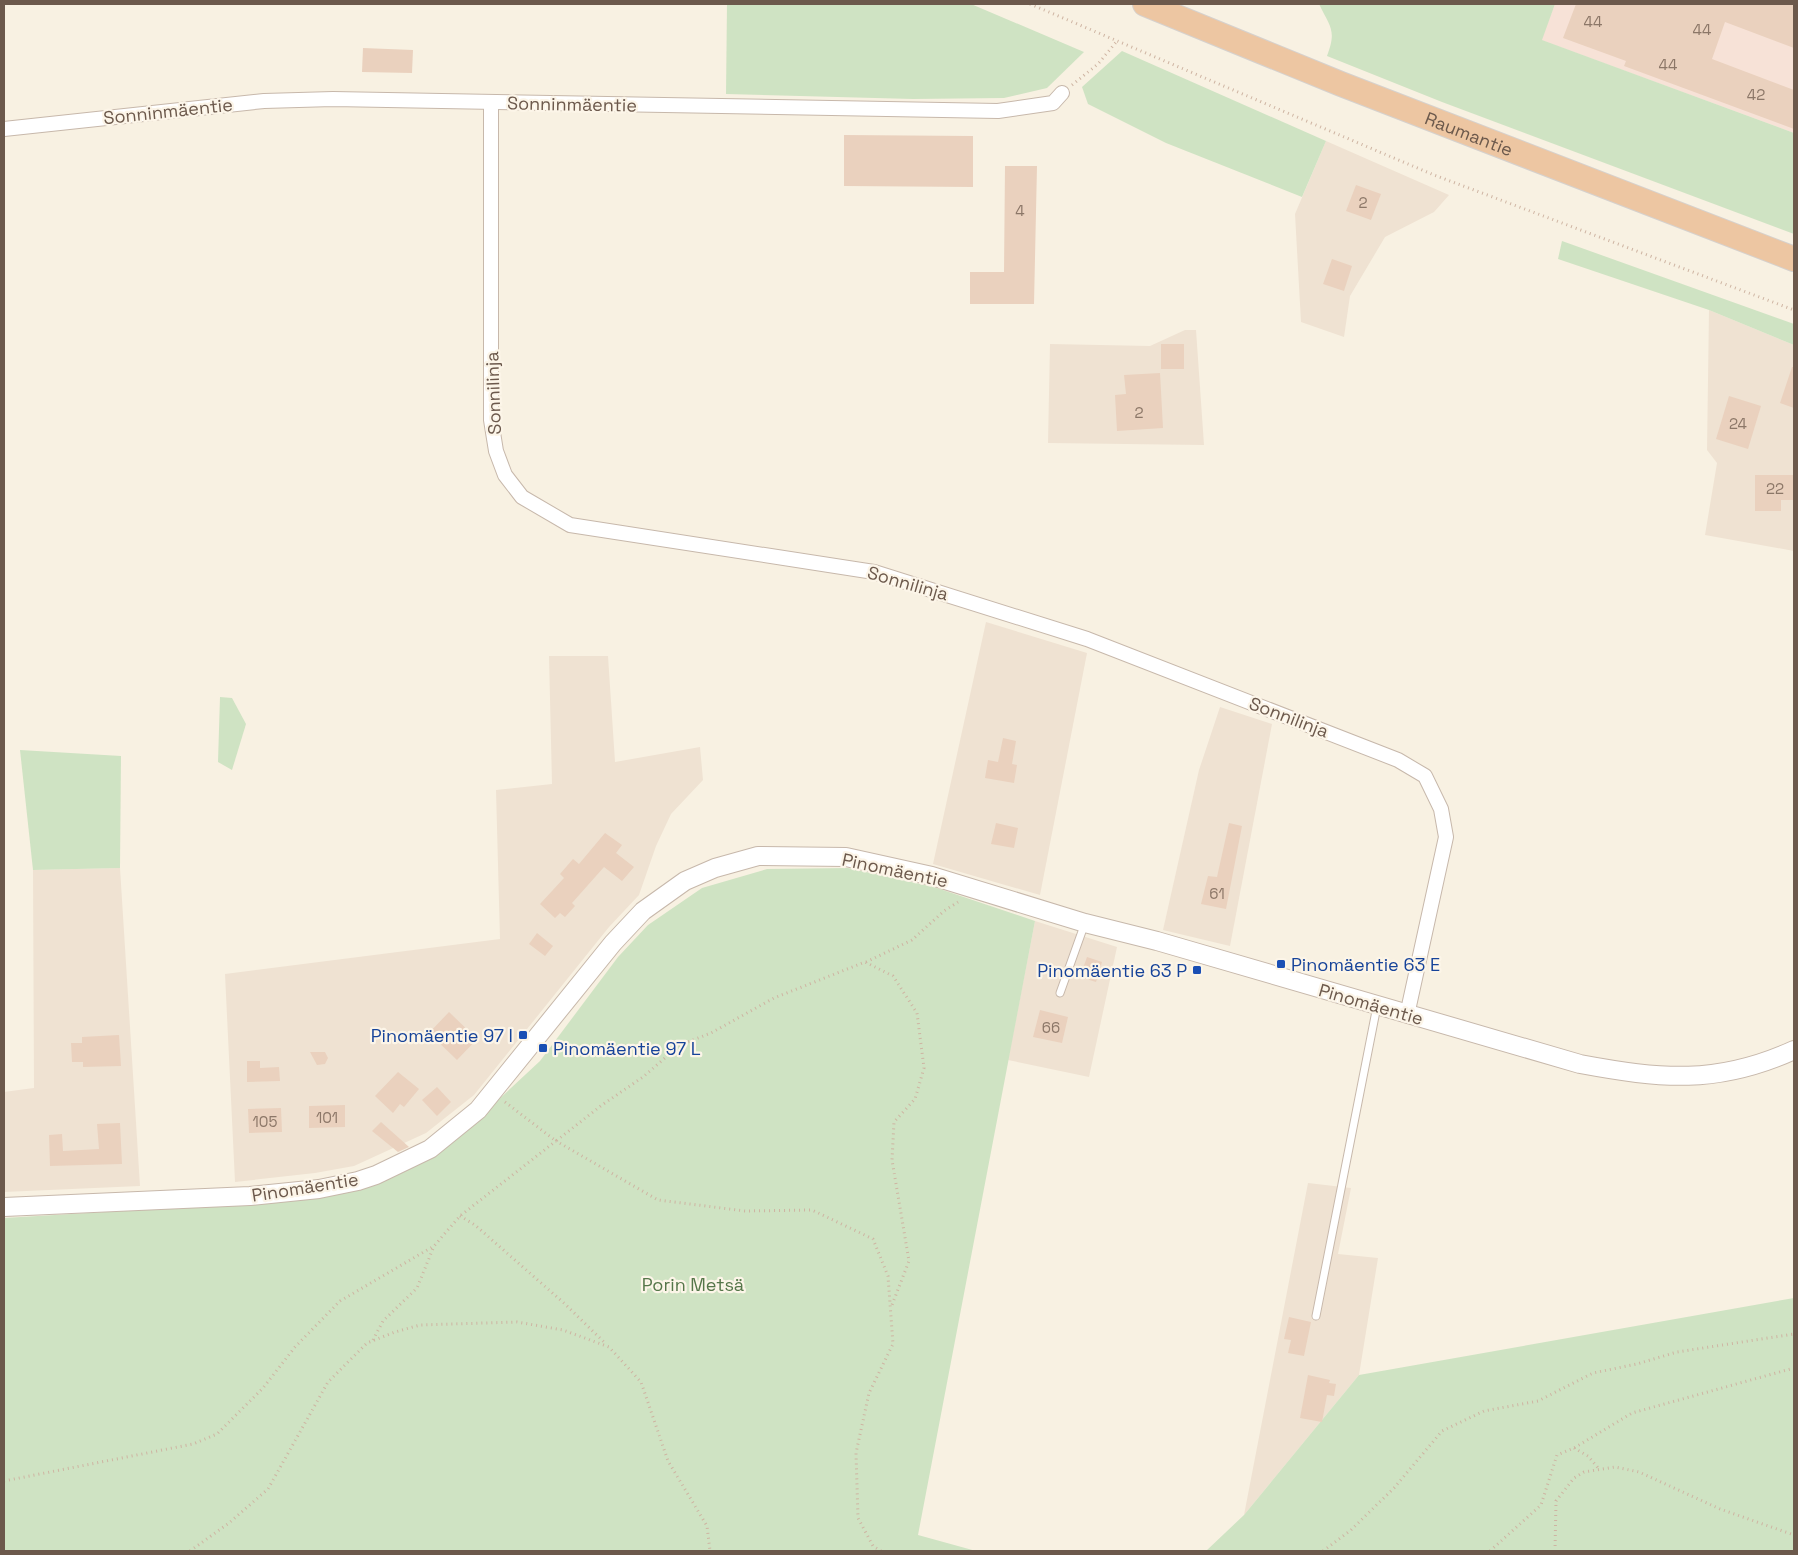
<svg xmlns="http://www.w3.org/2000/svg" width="1798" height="1555" font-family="'Space Grotesk',sans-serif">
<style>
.residential{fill:#efe2d2}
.commercial{fill:#f7e2d7}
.green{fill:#cfe3c3}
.building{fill:#ead1be}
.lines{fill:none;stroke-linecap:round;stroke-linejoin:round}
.service-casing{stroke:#c7b8ab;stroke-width:9}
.minor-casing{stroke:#c7b8ab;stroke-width:16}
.tertiary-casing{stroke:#c7b8ab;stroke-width:20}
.trunk-casing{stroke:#d6d1cd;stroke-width:26}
.path{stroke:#ceb4a2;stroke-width:3;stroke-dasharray:1 4;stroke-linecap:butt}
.service{stroke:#fff;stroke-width:7}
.minor{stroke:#fff;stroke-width:14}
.tertiary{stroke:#fff;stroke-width:18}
.trunk{stroke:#edc6a2;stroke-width:24}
.transit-dot{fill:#1a4fb4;stroke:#fcf5e8;stroke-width:2}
.labels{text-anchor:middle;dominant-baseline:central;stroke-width:4.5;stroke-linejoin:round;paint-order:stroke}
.number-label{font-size:15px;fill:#8c7768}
.street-label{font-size:18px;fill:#6c594c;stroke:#fcf5e8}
.transit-label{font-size:18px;fill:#164399;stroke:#fcf5e8;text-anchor:start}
.park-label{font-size:18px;fill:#557649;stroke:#fcf5e8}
</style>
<rect width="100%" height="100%" fill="#f8f1e2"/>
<!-- residential -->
<g class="residential">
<path d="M1326,141L1449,195L1434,212L1385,237L1350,296L1344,337L1301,322L1295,214Z"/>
<path d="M1709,310L1794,345V551L1705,535L1717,463L1707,450Z"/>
<path d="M1185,330H1196L1204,445L1048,443L1050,344L1150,346Z"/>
<path d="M986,622L1087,653L1040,895L933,864Z"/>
<path d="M549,656H608L615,762L700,747L703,780L671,814L656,846L639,895L609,927L474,1095L426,1133L354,1166L315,1173L235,1182L225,974L500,939L496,790L552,784Z"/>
<path d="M1220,707L1272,724L1230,946L1163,930L1199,770Z"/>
<path d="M120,868L140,1186L4,1192V1092L34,1088L33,870Z"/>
<path d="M1035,921L1117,947L1089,1077L1008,1060Z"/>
<path d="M1308,1183L1351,1188L1338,1254L1378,1258L1359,1375L1244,1515Z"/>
</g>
<!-- commercial -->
<path class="commercial" d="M1555,4H1794V133L1541,40Z"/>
<!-- green -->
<g class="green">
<path d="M727,4H971L1084,52L1047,88L1004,98L913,99L726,94Z"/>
<path d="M1319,4H1555L1542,40L1794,133V234L1442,102L1327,56C1337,30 1330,27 1319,4Z"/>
<path d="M1122,51L1326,141L1302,197L1166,143L1088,104L1082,87Z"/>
<path d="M1562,241L1794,324V345L1709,310L1558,259Z"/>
<path d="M220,697L232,698L246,724L232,770L218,762Z"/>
<path d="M20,750L121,756L120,868L33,870Z"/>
<path d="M848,868L934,887L1035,921L918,1535L976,1551H4V1218L288,1201C319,1198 349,1194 378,1183L481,1116L540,1061L618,957L648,925L702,888L767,869Z"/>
<path d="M1794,1298V1551H1206L1244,1515L1359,1375Z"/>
</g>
<!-- building -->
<g class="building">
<path d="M1576,4H1794V48L1725,22L1712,59L1794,90V129L1624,66L1626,61L1563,38Z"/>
<path d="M363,48L413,50L412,73L362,72Z"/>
<path d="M844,135L973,136V187L844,186Z"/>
<path d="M1005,166H1037L1034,304H970V272H1004Z"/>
<path d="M1356,185L1381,194L1371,220L1346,211Z"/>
<path d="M1332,259L1352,266L1344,291L1323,284Z"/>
<rect x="1161" y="344" width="23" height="25"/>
<path d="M1792,367H1794V408L1780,403Z"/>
<path d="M1160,373L1163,428L1117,431L1115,395L1126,394L1124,375Z"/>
<path d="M1729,396L1761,406L1748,449L1716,439Z"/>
<path d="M1755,475H1794V500H1781V511H1755Z"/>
<path d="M1003,738L1016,741L1012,764L1017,765L1014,783L985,778L988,760L998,762Z"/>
<path d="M996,823L1018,828L1014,848L991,844Z"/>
<path d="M1229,823L1242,826L1226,909L1201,904L1208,876L1217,877Z"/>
<path d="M605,833L622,845L616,853L634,867L622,881L604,867L572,903L575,906L565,917L560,913L555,918L540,904L564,878L560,874L573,859L579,864Z"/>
<path d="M537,933L553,946L545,956L529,944Z"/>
<path d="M1087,957L1102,962L1096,982L1080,977Z"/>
<path d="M1040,1010L1068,1017L1062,1043L1033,1037Z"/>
<path d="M449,1012L477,1039L457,1060L429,1033Z"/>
<path d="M119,1035L121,1066L83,1067V1062H72L71,1043H82V1037Z"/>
<path d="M310,1052H325L328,1058L325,1064L317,1065Z"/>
<path d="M247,1061H260V1068L279,1067L280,1081L247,1082Z"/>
<path d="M398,1072L419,1089L404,1107L400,1104L393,1113L375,1096Z"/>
<path d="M437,1087L451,1102L437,1116L422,1100Z"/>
<path d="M345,1105V1127L309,1128V1106Z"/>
<path d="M281,1108L282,1132L249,1133L248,1109Z"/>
<path d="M381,1122L409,1147L398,1152L372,1131Z"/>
<path d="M120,1123L122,1164L50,1166L49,1135L62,1134L63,1151L99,1149L97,1124Z"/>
<path d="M1289,1317L1311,1322L1304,1356L1288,1353L1291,1340L1284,1339Z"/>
<path d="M1308,1375L1330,1380L1329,1383L1336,1384L1334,1396L1327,1395L1322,1422L1300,1418Z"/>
</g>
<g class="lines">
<!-- service casing -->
<g class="service-casing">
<g id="service">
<path d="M1060,993L1085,923"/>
<path d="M1316,1316L1377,1006"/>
</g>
</g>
<!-- minor casing -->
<g class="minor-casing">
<g id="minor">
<path d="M491,103V420L496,451L505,475L522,497L570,525L874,572L1087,639L1398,760L1425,776L1441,809L1446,837L1407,1015"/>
<path d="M4,129L264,101L333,99L998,111L1053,103L1062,93"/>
</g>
</g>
<!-- tertiary casing -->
<g class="tertiary-casing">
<path id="tertiary" d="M4,1207L250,1196L319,1189L358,1181L376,1175L430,1149L478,1110L613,943L643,911L685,881L715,868L758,856L846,857L932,876L1085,923L1157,941L1580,1064C1661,1079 1717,1085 1794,1050"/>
</g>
<!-- trunk casing -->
<g class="trunk-casing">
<g id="trunk">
<path id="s1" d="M1145,4L1341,84L1794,259"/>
</g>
</g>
<!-- path -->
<g class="path">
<path d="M1030,4L1434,175L1794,310"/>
<path d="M1072,85L1098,64L1117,41"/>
<path d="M866,962L912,940L944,911L958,902"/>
<path d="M505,1102L556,1141L602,1105L643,1077L680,1045L711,1033L774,998L865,962L893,976L917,1013L924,1068L915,1099L894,1122L892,1160L909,1261L892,1305"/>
<path d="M460,1216L475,1225L565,1304L606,1344"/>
<path d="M373,1340L383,1321L417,1288L434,1246"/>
<path d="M1574,1448L1588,1456L1599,1469"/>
<path d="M4,1481L193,1444L217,1434L263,1388L295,1347L340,1301L434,1246L460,1216L556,1141L658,1200L745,1211L812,1210L873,1239L888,1276L893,1344L869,1393L856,1453L858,1518L873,1546L881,1551"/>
<path d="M190,1551L229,1523L268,1489L328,1382L367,1343L395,1332L420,1325L517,1322L563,1330L609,1347L641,1382L668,1461L707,1526L710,1551"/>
<path d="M1323,1551L1351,1530L1394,1488L1442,1431L1484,1411L1538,1401L1593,1373L1637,1364L1677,1352L1794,1334"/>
<path d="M1490,1551L1541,1505L1557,1455L1574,1448L1632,1413L1794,1368"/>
<path d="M1555,1551L1556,1501L1574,1478L1584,1472L1615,1467L1639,1472L1720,1509L1794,1535"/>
</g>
<!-- service -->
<use href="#service" class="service"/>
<!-- minor -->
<use href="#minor" class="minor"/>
<!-- tertiary -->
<use href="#tertiary" class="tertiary"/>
<!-- trunk -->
<use href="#trunk" class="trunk"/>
</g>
<!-- markers -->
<g class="transit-dot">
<rect x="1276" y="959" width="10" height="10" rx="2.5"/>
<rect x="1192" y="965" width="10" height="10" rx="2.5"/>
<rect x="518" y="1030" width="10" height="10" rx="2.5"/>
<rect x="538" y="1043" width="10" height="10" rx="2.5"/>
</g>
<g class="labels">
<!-- number labels -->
<g class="number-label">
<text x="1593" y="21">44</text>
<text x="1702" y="29">44</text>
<text x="1668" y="64">44</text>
<text x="1756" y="94">42</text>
<text x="1363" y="202">2</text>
<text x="1020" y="210">4</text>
<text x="1139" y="412">2</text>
<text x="1738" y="423">24</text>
<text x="1775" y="488">22</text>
<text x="1217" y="893">61</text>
<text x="1051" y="1027">66</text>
<text x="327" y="1117">101</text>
<text x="265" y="1121">105</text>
</g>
<!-- street labels -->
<g class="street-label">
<text transform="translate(572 104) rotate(1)">Sonninmäentie</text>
<text transform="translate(168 111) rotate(-6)">Sonninmäentie</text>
<text stroke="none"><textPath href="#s1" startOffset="349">Raumantie</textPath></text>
<text transform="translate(493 393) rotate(-92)">Sonnilinja</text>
<text transform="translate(908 583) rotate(16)">Sonnilinja</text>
<text transform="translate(1289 717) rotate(21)">Sonnilinja</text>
<text transform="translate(895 870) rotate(12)">Pinomäentie</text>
<text transform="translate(1371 1004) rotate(16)">Pinomäentie</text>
<text transform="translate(305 1187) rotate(-9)">Pinomäentie</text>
</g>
<!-- transit labels -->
<g class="transit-label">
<text x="1291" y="964">Pinomäentie 63 E</text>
<text x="1187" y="970" text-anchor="end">Pinomäentie 63 P</text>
<text x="513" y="1035" text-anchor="end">Pinomäentie 97 I</text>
<text x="553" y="1048">Pinomäentie 97 L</text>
</g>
<!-- park labels -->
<g class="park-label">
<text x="693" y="1284">Porin Metsä</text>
</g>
</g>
<!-- border -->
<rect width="1798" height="1555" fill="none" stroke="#6c594c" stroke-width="10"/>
</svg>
